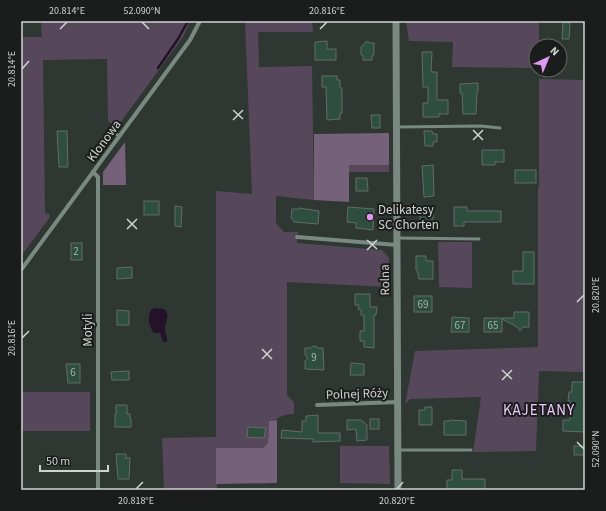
<svg xmlns="http://www.w3.org/2000/svg" width="606" height="511" font-family="'Source Sans 3',sans-serif">
<style>
.green{fill:#56485a}
.forest{fill:#75617a}
.water{fill:#241328}
.lines{fill:none;stroke-linecap:round;stroke-linejoin:round}
.stream{stroke:#241328;stroke-width:2.5}
.building{fill:#2e4e40;stroke:#636c68}
.service{stroke:#798881;stroke-width:3}
.minor{stroke:#798881;stroke-width:4}
.tertiary{stroke:#798881;stroke-width:7}
.ticks{fill:none;stroke:#cfd4d2;stroke-width:1.5}
.poi-dot{fill:#df98f1;stroke:#1a1d1c;stroke-width:1.5}
.labels{text-anchor:middle;dominant-baseline:central;stroke-width:4;stroke-linejoin:round;paint-order:stroke}
.number-label{font-size:11px;fill:#a7b2ae}
.street-label{font-size:13px;fill:#cfd4d2;stroke:#1a1d1c}
.poi-label{font-size:13px;fill:#cfd4d2;stroke:#1a1d1c;text-anchor:start}
.quarter-label{font-size:15px;letter-spacing:1px;fill:#f1c9fc;stroke:#1a1d1c}
.neatline{fill:none;stroke:#cfd4d2;stroke-width:1.5}
.ticks-label{font-size:10px;text-anchor:middle;fill:#cfd4d2}
</style>
<rect width="100%" height="100%" fill="#2f3733"/>
<!-- green -->
<g class="green">
<path d="M41,21H190L183,37L117,127L108,121L107,59L43,60L45,213L49,214L50,217L21,256V37H42Z"/>
<path d="M245,21H312L313,32H258L259,67L312,66L314,200L276,196V223L284,232H298L297,243L382,250L389,258V287L287,282V395L294,402V414C283,413 280,419 269,421L268,443L263,448H216L217,490H164L162,438L216,437V191L252,194Z"/>
<path d="M406,21H539V46H536V68L452,67L453,42L409,41Z"/>
<path d="M585,29V372L539,371L536,451L473,452L481,397L410,399L405,404L415,351L538,347V188L539,187V79L583,80Z"/>
<rect x="349" y="165" width="40" height="7"/>
<path d="M438,242H472V288L439,287Z"/>
<rect x="21" y="392" width="69" height="39"/>
<path d="M340,446H389L390,484L340,483Z"/>
</g>
<!-- forest -->
<g class="forest">
<path d="M389,133V165H349V202L314,200V134Z"/>
<path d="M125,142L126,185H103V172Z"/>
<path d="M277,420V483L216,484V448H263L268,443L269,421Z"/>
</g>
<!-- water -->
<path class="water" d="M154,308L164,309C171,316 165,321 165,329C165,334 168,337 167,342H163L160,333H154C149,327 147,317 151,310Z"/>
<g class="lines">
<!-- stream -->
<path class="stream" d="M158,68L178,39L188,21"/>
</g>
<!-- building -->
<g class="building">
<path d="M563,22L570,23L569,39H562Z"/>
<path d="M327,41V49H336V60H315V42Z"/>
<path d="M367,41L370,43H374V55H372V60H363V55H361V47Z"/>
<path d="M422,52H432L431,72H437V100H448V114H439V117H423V103H428V87H423Z"/>
<path d="M322,76H337V80H340V88H342V113H340V119L327,120L326,87H322Z"/>
<path d="M478,83V92H477L476,114H463L462,93H460V84Z"/>
<path d="M371,115H380V128H372Z"/>
<path d="M57,131H67L68,167H59Z"/>
<path d="M424,131H432L433,134H437V142H433V146H425Z"/>
<path d="M482,150H504V162H495V165H482Z"/>
<path d="M433,165L434,196L424,197L422,166Z"/>
<rect x="515" y="170" width="21" height="13"/>
<path d="M356,178H367L368,191H356Z"/>
<rect x="144" y="201" width="15" height="14"/>
<path d="M175,206L182,207L181,227L175,226Z"/>
<path d="M348,207L374,209L373,230L356,228V223L347,222Z"/>
<path d="M454,207H467V211H501V222H464V226H454Z"/>
<path d="M299,208L319,211L318,224L294,222L291,218L292,209H299Z"/>
<rect x="420" y="212" width="13" height="13"/>
<rect x="71" y="243" width="11" height="17"/>
<path d="M523,252H534V284H513V271H523Z"/>
<path d="M416,256H426V261H433V279H419L417,270H416Z"/>
<path d="M132,267V278L117,279V268Z"/>
<path d="M355,294H370V307H377L376,315H374V348L364,347V341H360V331H364V315H361V310L358,309L359,305H355Z"/>
<rect x="414" y="296" width="18" height="16"/>
<path d="M117,310L129,311V325H117Z"/>
<path d="M514,312H529V327H523L520,331L517,327L502,319V332H484V318H514Z"/>
<path d="M452,317L469,318V332H451Z"/>
<path d="M313,346H316L318,348H323L324,370L305,369V361L308,358L305,355V348H310Z"/>
<path d="M351,363L364,364V375H350Z"/>
<path d="M66,364H80V383H68Z"/>
<path d="M129,371V380H112L111,372Z"/>
<path d="M572,382H585V432L563,431V420H570V401H568L569,392H572Z"/>
<path d="M116,405H127V414H130V419H131V427H115V414H116Z"/>
<path d="M425,407H432V425H419V410H425Z"/>
<path d="M318,415V433H340V441L313,442V439L281,438L282,430L302,432V421H306V416Z"/>
<rect x="370" y="419" width="9" height="10"/>
<path d="M347,420H361L367,425V440L357,441L356,429L347,430Z"/>
<path d="M450,420L466,421V435H444V421H450Z"/>
<path d="M248,427L266,428L264,438L247,437Z"/>
<rect x="574" y="446" width="11" height="9"/>
<path d="M116,454H126V458H130L129,479H118Z"/>
<path d="M452,470H462V479H485V490H447V480H452Z"/>
</g>
<g class="lines">
<!-- service -->
<g class="service">
<path d="M397,127L481,126L500,128"/>
<path d="M110,130L119,136"/>
<path d="M398,238L479,239"/>
<path d="M398,450H471"/>
</g>
<!-- minor -->
<g class="minor">
<path d="M93,172L98,177V490"/>
<path d="M297,237L397,245"/>
<path d="M21,270L190,40L200,21"/>
<path d="M317,405L398,402"/>
</g>
<!-- tertiary -->
<path class="tertiary" d="M396,21L398,490"/>
</g>
<!-- ticks -->
<path class="ticks" d="M142,22L149,29M60,29L67,22M320,29L327,22M22,69L29,61M233,110L243,119M233,120L243,110M473,130L483,140M473,140L483,130M127,219L137,229M127,229L137,219M367,240L377,249M367,250L377,240M577,302L584,295M22,338L29,331M262,349L272,359M262,359L272,349M502,370L512,379M502,380L512,370M577,442L584,449M136,489L143,482M397,489L403,482"/>
<!-- markers -->
<circle class="poi-dot" cx="370" cy="217" r="4"/>
<g class="labels">
<!-- number labels -->
<g class="number-label">
<text x="76" y="251">2</text>
<text x="423" y="304">69</text>
<text x="460" y="325">67</text>
<text x="493" y="325">65</text>
<text x="314" y="357">9</text>
<text x="73" y="372">6</text>
</g>
<!-- street labels -->
<g class="street-label">
<text transform="translate(104 141) rotate(-54)">Klonowa</text>
<text transform="translate(385 280) rotate(-91)">Rolna</text>
<text transform="translate(88 330) rotate(-90)">Motyli</text>
<text transform="translate(357 394) rotate(-2)">Polnej Róży</text>
</g>
<!-- poi labels -->
<g class="poi-label">
<text x="378" y="210">Delikatesy<tspan x="378" dy="15">SC Chorten</tspan></text>
</g>
<!-- quarter labels -->
<g class="quarter-label">
<text x="539" y="410">KAJETANY</text>
</g>
</g>
<!-- border -->
<rect width="606" height="511" fill="none" stroke="#1a1d1c" stroke-width="44"/>
<!-- north arrow -->
<g transform="translate(548 58) rotate(44)"><circle r="19" fill="#1a1d1c" stroke="#626665"/>
<path d="M0-3L7 15L0 10L-7 15Z" fill="#df98f1"/>
<text y="-6" font-size="11" font-weight="bold" text-anchor="middle" fill="#cfd4d2">N</text>
</g>
<!-- scale -->
<path d="M40 465v6h68v-6" fill="none" stroke="#cfd4d2" stroke-width="2"/>
<text x="46" y="465" font-size="12" fill="#cfd4d2" stroke="#1a1d1c" stroke-width="3" paint-order="stroke">50 m</text>
<rect x="22" y="22" width="562" height="467" class="neatline"/>
<g class="ticks-label">
<text x="67" y="14">20.814°E</text>
<text x="142" y="14">52.090°N</text>
<text x="327" y="14">20.816°E</text>
<text transform="translate(11 69) rotate(-90)" y="4">20.814°E</text>
<text transform="translate(595 295) rotate(-90)" y="4">20.820°E</text>
<text transform="translate(11 338) rotate(-90)" y="4">20.816°E</text>
<text transform="translate(595 449) rotate(-90)" y="4">52.090°N</text>
<text x="136" y="504">20.818°E</text>
<text x="397" y="504">20.820°E</text>
</g>
</svg>
